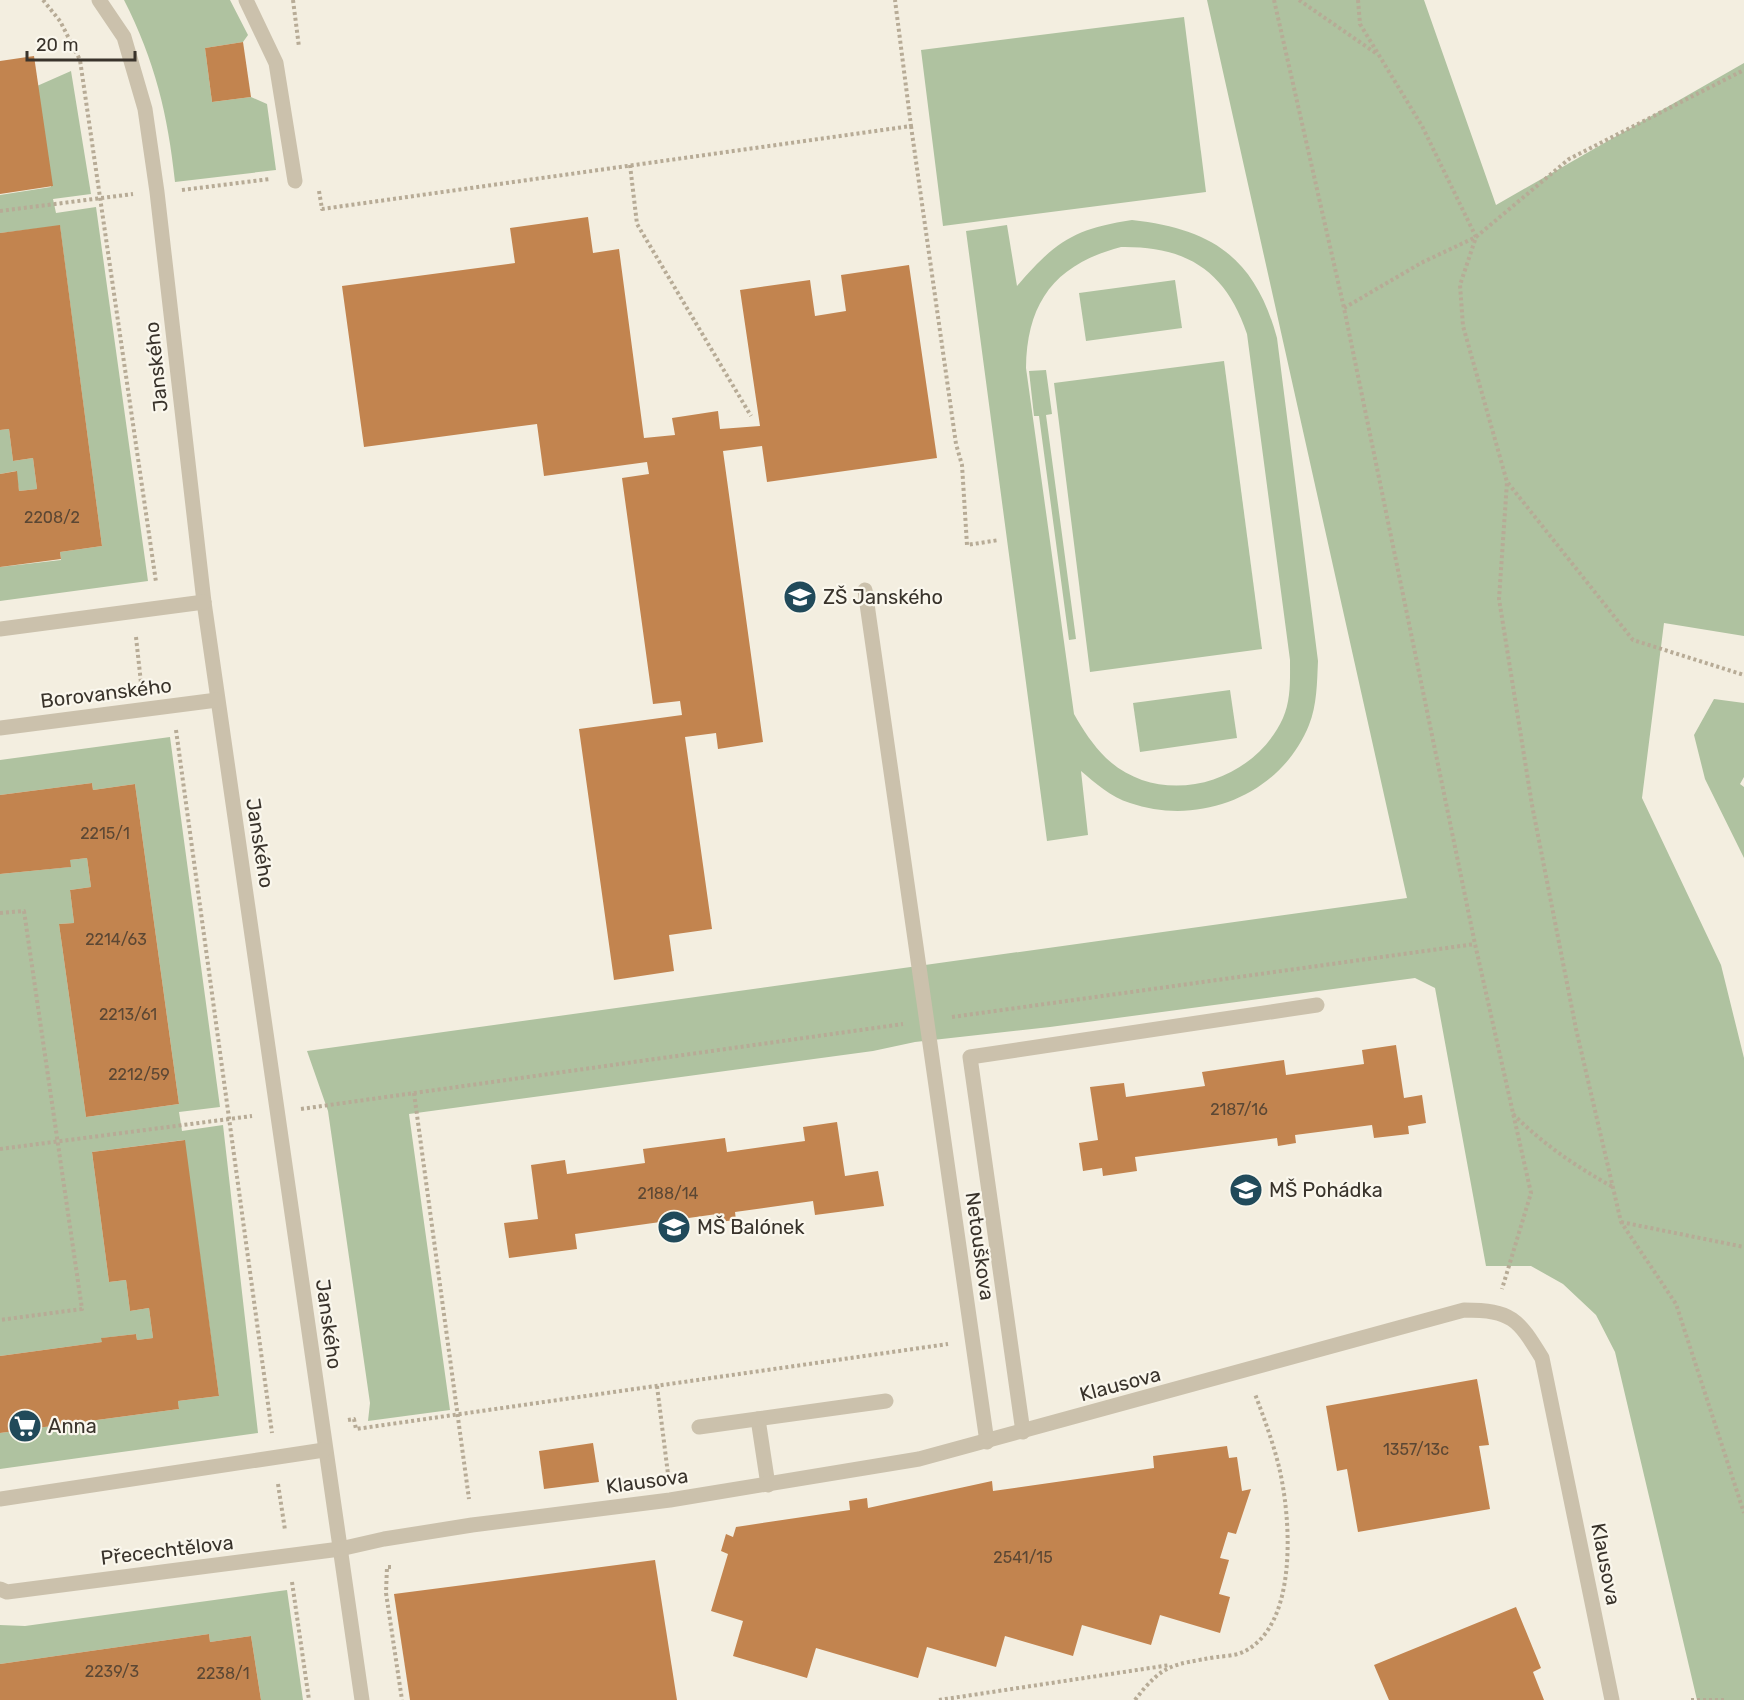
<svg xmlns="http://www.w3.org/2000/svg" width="1744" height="1700" font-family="Rubik,sans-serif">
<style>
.green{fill:#afc2a0;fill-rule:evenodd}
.building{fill:#c2844f}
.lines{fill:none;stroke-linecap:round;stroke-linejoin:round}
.path{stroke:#b7ab96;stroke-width:4;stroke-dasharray:3 3;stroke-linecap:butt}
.service{stroke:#cbc1ac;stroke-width:15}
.minor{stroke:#cbc1ac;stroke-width:15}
.labels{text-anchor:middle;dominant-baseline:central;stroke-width:4.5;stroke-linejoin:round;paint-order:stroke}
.number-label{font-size:16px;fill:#5b4734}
.street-label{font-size:20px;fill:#39332b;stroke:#faf7ed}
.poi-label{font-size:20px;fill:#39332b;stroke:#faf7ed;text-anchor:start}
</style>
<rect width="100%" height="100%" fill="#f3eee0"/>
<!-- green -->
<g class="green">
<path d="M124,0H230L248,35L243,42L205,48L212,102L251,97L267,104L276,170L175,182C168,115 155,61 124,0Z"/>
<path d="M1207,0H1424L1496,205L1744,63V636L1664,623L1642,798L1721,965L1744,1058V1700H1697L1615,1352L1596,1315L1563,1284L1531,1266H1486L1435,988L1415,978L1050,1027L915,1042L873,1051L409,1114L450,1410L368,1421L370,1403L328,1111L307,1051L1407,898Z"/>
<path d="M1184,17L1206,192L943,226L921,50Z"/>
<path d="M71,71L91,194L53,199L56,213L96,207L148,581L0,601V567L61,560L60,552L102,546L60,226L0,233V195L51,187L37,86Z"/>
<path d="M1132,220C1213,229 1255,258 1277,338L1318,661C1317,683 1317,705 1309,725C1281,795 1200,827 1130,803C1111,797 1095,783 1081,771L1088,835L1047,841L966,231L1007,225L1017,286C1055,242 1073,229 1132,220ZM1121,247C1187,246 1226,271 1247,334L1290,660C1290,680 1291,700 1283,718C1253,784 1161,810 1106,758C1093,745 1083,730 1074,714L1026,368C1027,301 1056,264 1121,247Z"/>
<path d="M1175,280L1182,328L1086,341L1079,293Z"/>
<path d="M1224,361L1262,649L1090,672L1054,383Z"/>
<path d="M1046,370L1052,414L1046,415L1076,639L1069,640L1039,416H1034L1029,371Z"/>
<path d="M9,429L13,461L33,458L37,489L19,491L16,471L0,474V430Z"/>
<path d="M1230,690L1237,738L1140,752L1133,703Z"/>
<path d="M1714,699L1744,703V777L1740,784L1744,787V858L1705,779L1694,735Z"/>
<path d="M170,737L220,1107L179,1112L182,1131L223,1125L258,1433L0,1469V1433L179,1409L178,1401L219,1396L184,1140L92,1152L109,1282L126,1280L130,1311L149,1308L153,1338L137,1340L136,1334L102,1338V1342L0,1356V874L70,867V860L87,858L91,887L70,890L74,923L59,924L86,1117L179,1104L135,784L93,790L92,783L0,795V760Z"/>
<path d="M287,1590L303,1700H261L251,1636L210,1642L209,1634L0,1664V1625L25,1626Z"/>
</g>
<!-- building -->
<g class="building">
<path d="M243,42L251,97L212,102L205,48Z"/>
<path d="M34,56L53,186L0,194V61Z"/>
<path d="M588,217L593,253L619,249L644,438L675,435L672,418L718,411L720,429L760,426L740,290L810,280L815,316L846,311L841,275L909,265L937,458L767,482L762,446L723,451L763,742L718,749L716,733L685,737L712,929L669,935L674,971L614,980L579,729L682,715L680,701L653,704L622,478L649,474L647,462L544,476L537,424L364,447L342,286L515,263L510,228Z"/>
<path d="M60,225L102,546L60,552L61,559L0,567V474L17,471L19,491L37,489L33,458L13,461L9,429L0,430V233Z"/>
<path d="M92,783L93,790L135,784L179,1104L86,1117L59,924L74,923L70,890L91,887L87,858L70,860L71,867L0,874V795Z"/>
<path d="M1396,1045L1404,1098L1422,1095L1426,1123L1408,1126L1409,1134L1374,1138L1372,1125L1295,1135L1296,1143L1278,1146L1277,1138L1135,1157L1137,1171L1103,1176L1102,1168L1083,1171L1079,1143L1098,1140L1090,1087L1124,1083L1126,1097L1205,1086L1202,1072L1284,1060L1286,1075L1364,1064L1362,1050Z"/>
<path d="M837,1122L845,1176L878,1171L884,1206L815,1215L813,1201L735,1212L736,1220L718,1222L717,1214L575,1234L577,1249L509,1258L504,1223L538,1219L531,1165L565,1160L567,1174L645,1163L643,1149L725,1138L727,1152L805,1141L803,1127Z"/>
<path d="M185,1140L219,1396L178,1401L179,1409L0,1433V1356L102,1342L101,1338L136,1334L137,1340L153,1338L149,1308L130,1311L126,1280L109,1282L92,1152Z"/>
<path d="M1477,1379L1489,1445L1479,1446L1490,1509L1358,1532L1347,1469L1337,1471L1326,1406Z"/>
<path d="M593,1443L599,1482L544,1489L539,1451Z"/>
<path d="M1227,1446L1229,1458L1237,1457L1242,1491L1251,1489L1236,1534L1228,1532L1220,1558L1229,1560L1219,1594L1230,1597L1220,1633L1160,1615L1151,1645L1082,1625L1073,1656L1005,1636L996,1667L927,1647L918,1678L816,1648L807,1678L733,1656L743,1621L711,1611L728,1554L721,1551L726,1534L733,1537L736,1527L850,1510L849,1501L867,1498L868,1508L992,1481L993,1491L1154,1468L1153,1456Z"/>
<path d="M655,1560L677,1700H410L394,1594Z"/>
<path d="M1516,1607L1541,1668L1533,1672L1544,1700H1389L1374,1665Z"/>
<path d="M209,1634L210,1642L251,1636L261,1700H0V1664Z"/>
</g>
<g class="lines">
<!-- path -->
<g class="path">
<path d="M43,0L60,21L80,60L156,582"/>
<path d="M293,0L299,47"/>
<path d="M1274,0L1344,308L1475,944L1531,1193L1502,1289"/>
<path d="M1299,0L1377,54"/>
<path d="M1358,0L1360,24L1422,126L1476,237L1460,285L1463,326L1507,482L1499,599L1532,805L1576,1029L1621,1222L1676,1304L1744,1513"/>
<path d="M911,126L956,444L962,465L967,545L999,540"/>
<path d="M630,165L637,224L751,416"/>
<path d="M182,190L270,179"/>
<path d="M319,191L322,209L911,126L895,0"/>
<path d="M0,211L133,194"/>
<path d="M1344,308L1421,263L1476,237L1569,159L1744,70"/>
<path d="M1508,483L1633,640L1744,675"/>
<path d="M136,637L141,683"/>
<path d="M176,730L272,1433"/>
<path d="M0,913L24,911L82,1309L0,1320"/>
<path d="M952,1017L1475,944"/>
<path d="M414,1093L469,1499"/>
<path d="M301,1109L903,1024"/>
<path d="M1513,1114C1543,1144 1575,1166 1613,1187"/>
<path d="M0,1149L252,1116"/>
<path d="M1621,1222L1744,1247"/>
<path d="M657,1386L668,1474"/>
<path d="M348,1420L354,1419L356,1429L948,1344"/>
<path d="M278,1484L285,1530"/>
<path d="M391,1567H387L386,1593L402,1700"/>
<path d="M292,1582L309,1700"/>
<path d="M939,1700L1170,1665"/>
<path d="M1135,1700C1163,1663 1173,1665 1216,1657C1224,1656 1235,1656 1243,1652C1299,1626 1291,1517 1279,1467C1273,1442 1264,1418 1255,1394"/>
<path d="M1691,1700H1726"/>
</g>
<!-- service -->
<g class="service">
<path d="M246,0L276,63L295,181"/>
<path d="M865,590L987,1442"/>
<path d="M758,1419L768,1485"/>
<path d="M699,1427L886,1401"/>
<path d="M1023,1432L970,1057L1317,1005"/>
</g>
<!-- minor -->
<g class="minor">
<path d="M99,0L124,37L145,109L157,192L204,602L362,1700"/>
<path d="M0,629L204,602"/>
<path d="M0,728L217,700"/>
<path d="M0,1499L324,1450"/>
<path d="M0,1589L7,1592L340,1549L384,1539L472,1525L670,1500L919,1459L1464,1310C1512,1310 1518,1319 1542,1358L1612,1700"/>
</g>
</g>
<!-- icons -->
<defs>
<g id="school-disc" transform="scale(1.725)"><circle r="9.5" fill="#214a5a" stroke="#faf7ed"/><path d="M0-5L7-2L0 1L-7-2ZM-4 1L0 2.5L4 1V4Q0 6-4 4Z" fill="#fff"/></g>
<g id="supermarket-disc" transform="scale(1.725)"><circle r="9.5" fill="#214a5a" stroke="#faf7ed"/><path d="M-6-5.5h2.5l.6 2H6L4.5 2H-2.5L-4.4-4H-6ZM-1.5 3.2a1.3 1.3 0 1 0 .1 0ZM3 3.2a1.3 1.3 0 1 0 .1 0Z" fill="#fff"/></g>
</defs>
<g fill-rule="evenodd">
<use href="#school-disc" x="800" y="597"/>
<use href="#school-disc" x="1246" y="1190"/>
<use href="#school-disc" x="674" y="1227"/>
<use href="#supermarket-disc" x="25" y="1426"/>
</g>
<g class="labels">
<!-- number labels -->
<g class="number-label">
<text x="52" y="517">2208/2</text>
<text x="105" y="833">2215/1</text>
<text x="116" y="939">2214/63</text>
<text x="128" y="1014">2213/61</text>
<text x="139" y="1074">2212/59</text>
<text x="1239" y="1109">2187/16</text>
<text x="668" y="1193">2188/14</text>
<text x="1416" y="1449">1357/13c</text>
<text x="1023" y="1557">2541/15</text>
<text x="112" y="1671">2239/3</text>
<text x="223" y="1673">2238/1</text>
</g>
<!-- street labels -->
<g class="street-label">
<text transform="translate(156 367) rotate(-96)">Janského</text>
<text transform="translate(106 693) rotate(-7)">Borovanského</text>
<text transform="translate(260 843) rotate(81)">Janského</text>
<text transform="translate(980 1246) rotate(82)">Netouškova</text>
<text transform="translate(329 1324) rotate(82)">Janského</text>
<text transform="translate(1120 1384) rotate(-15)">Klausova</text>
<text transform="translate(647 1481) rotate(-8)">Klausova</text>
<text transform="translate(167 1550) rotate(-7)">Přecechtělova</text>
<text transform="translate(1606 1564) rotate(79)">Klausova</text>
</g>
<!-- poi labels -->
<g class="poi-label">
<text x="823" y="597">ZŠ Janského</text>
<text x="1269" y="1190">MŠ Pohádka</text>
<text x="697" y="1227">MŠ Balónek</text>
<text x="48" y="1426">Anna</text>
</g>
</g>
<!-- scale -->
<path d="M27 51v9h108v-9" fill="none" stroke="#39332b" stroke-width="3"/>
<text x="36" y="51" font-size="18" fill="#39332b" stroke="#faf7ed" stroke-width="4.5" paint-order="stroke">20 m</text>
</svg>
